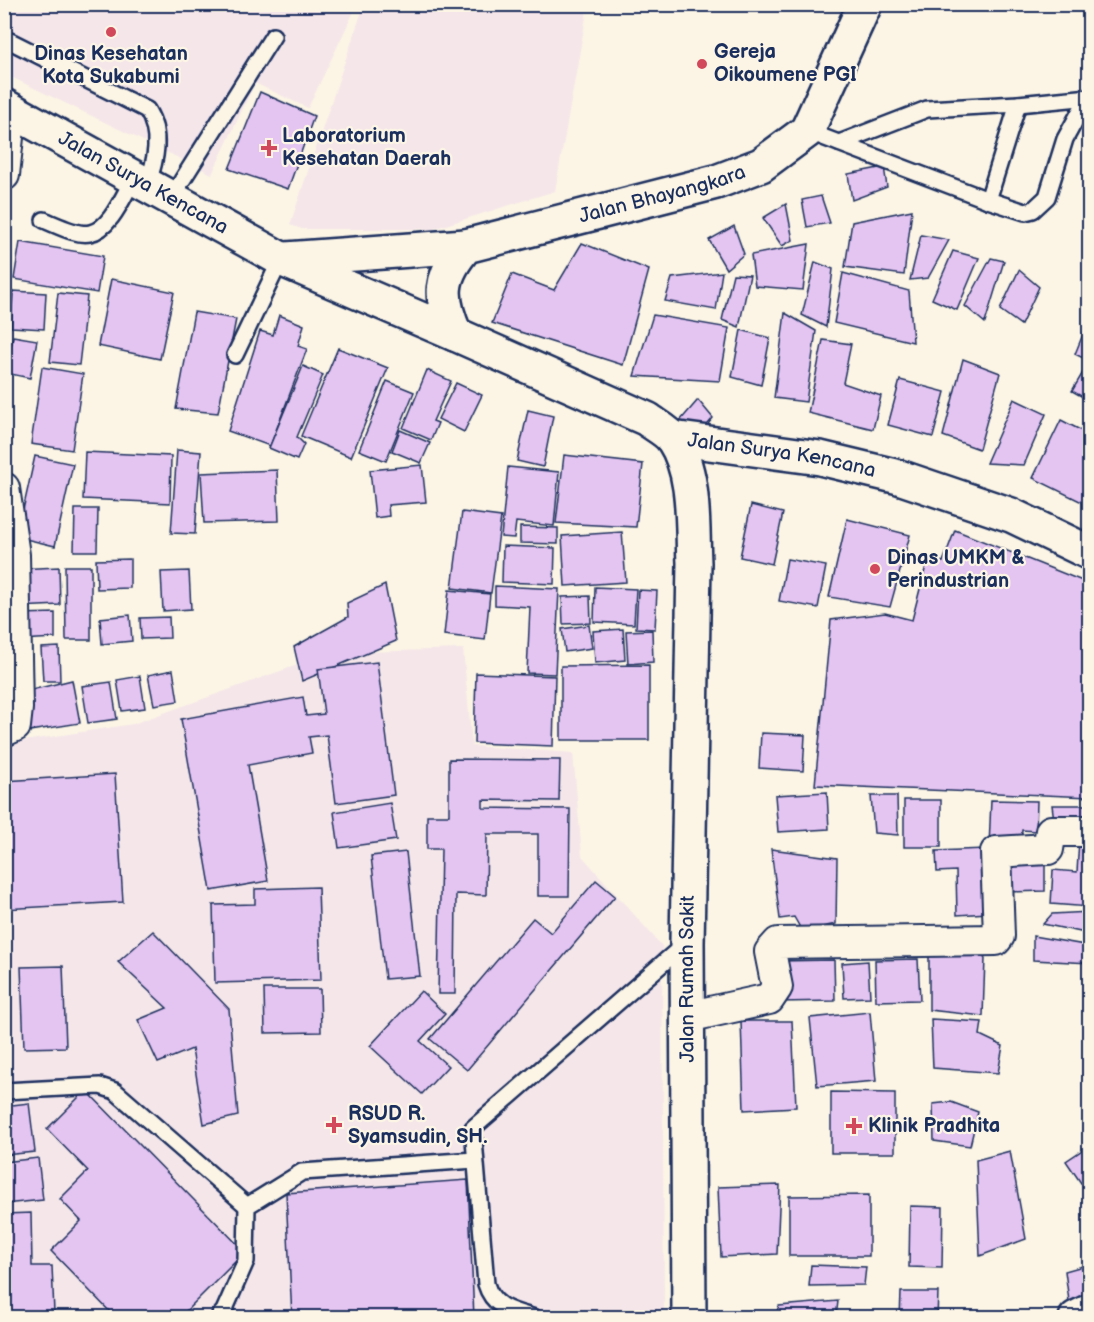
<svg xmlns="http://www.w3.org/2000/svg" width="1094" height="1322" font-family="'Balsamiq Sans',sans-serif">
<style>
.built{fill:#f5e6e9}
.building{fill:#e4c4f1;stroke:#1b2f5e;stroke-width:1.5}
.lines{fill:none;stroke-linecap:round;stroke-linejoin:round}
.service-casing{stroke:#1b2f5e;stroke-width:20}
.minor-casing{stroke:#1b2f5e;stroke-width:34}
.tertiary-casing{stroke:#1b2f5e;stroke-width:38}
.secondary-casing{stroke:#1b2f5e;stroke-width:38}
.trunk-casing{stroke:#1b2f5e;stroke-width:38}
.service{stroke:#fcf5e5;stroke-width:15}
.minor{stroke:#fcf5e5;stroke-width:30}
.tertiary{stroke:#fcf5e5;stroke-width:33}
.secondary{stroke:#fcf5e5;stroke-width:33}
.trunk{stroke:#fcf5e5;stroke-width:33}
.poi-dot{fill:#d1495b;stroke:#fcf5e5;stroke-width:2}
.labels{text-anchor:middle;dominant-baseline:central;stroke-width:4.5;stroke-linejoin:round;paint-order:stroke}
.poi-label{font-size:20px;font-weight:bold;fill:#1b2f5e;stroke:#fcf5e5;text-anchor:start}
.street-label{font-size:20px;fill:#1b2f5e;stroke:#fcf5e5}
</style>
<rect width="100%" height="100%" fill="#fcf5e5"/>
<filter id="ink" filterUnits="userSpaceOnUse"><feTurbulence type="fractalNoise" baseFrequency=".0167" numOctaves="2"/><feDisplacementMap in="SourceGraphic" scale="12" xChannelSelector="R" yChannelSelector="G"/><feConvolveMatrix kernelMatrix="1 2 1 2 8 2 1 2 1" color-interpolation-filters="sRGB"/></filter>
<g filter="url(#ink)">
<!-- built -->
<g class="built">
<path d="M4,5H357L308,108L255,83L212,174L5,74Z"/>
<path d="M364,5H588L555,191L433,229H302L290,225Z"/>
<path d="M463,649L472,746L573,753L582,856L662,946L664,1317H530L489,1304V1318H5V744L133,724L331,653Z"/>
</g>
<!-- building -->
<g class="building">
<path d="M260,92L314,116L288,189L229,169Z"/>
<path d="M884,167L887,187L852,200L848,174Z"/>
<path d="M821,196L830,223L807,227L802,200Z"/>
<path d="M786,204L793,240L782,246L763,218Z"/>
<path d="M912,210L904,275L845,267L852,222Z"/>
<path d="M734,226L744,254L726,269L709,240Z"/>
<path d="M921,235L949,240L928,278L910,280Z"/>
<path d="M20,242L103,256L97,293L14,279Z"/>
<path d="M582,243L649,270L623,365L492,323L512,274L554,290Z"/>
<path d="M809,244L803,290L755,286L751,255Z"/>
<path d="M953,251L979,258L957,310L932,299Z"/>
<path d="M991,258L1004,261L985,323L965,306Z"/>
<path d="M815,262L833,269L826,327L802,315Z"/>
<path d="M1019,270L1039,287L1021,325L1000,310Z"/>
<path d="M722,272L716,310L665,301L672,278Z"/>
<path d="M843,273L909,291L913,342L834,323Z"/>
<path d="M733,274L750,275L739,327L722,320Z"/>
<path d="M111,279L174,292L160,359L98,346Z"/>
<path d="M13,291L46,293L44,329L11,327Z"/>
<path d="M58,293L87,296L79,365L50,362Z"/>
<path d="M194,312L236,319L218,413L176,409Z"/>
<path d="M785,313L816,331L806,402L774,398Z"/>
<path d="M279,315L304,325L298,346L307,349L270,446L228,431L260,331L273,335Z"/>
<path d="M653,315L729,328L720,381L634,376Z"/>
<path d="M1086,327L1090,330V361L1075,354Z"/>
<path d="M741,330L770,338L761,385L732,377Z"/>
<path d="M13,336L37,340L30,378L6,373Z"/>
<path d="M823,340L851,344L843,383L881,396L873,429L808,413Z"/>
<path d="M338,348L388,368L351,457L301,436Z"/>
<path d="M963,359L1000,373L979,449L943,436Z"/>
<path d="M1088,364L1090,365V401L1072,391Z"/>
<path d="M303,366L323,375L297,437L304,444L297,460L269,448Z"/>
<path d="M42,367L83,374L72,450L31,444Z"/>
<path d="M427,370L451,381L433,421L438,423L431,440L403,428Z"/>
<path d="M900,380L945,392L933,437L888,425Z"/>
<path d="M387,381L414,392L386,461L359,450Z"/>
<path d="M456,383L482,395L464,432L438,419Z"/>
<path d="M1014,399L1046,414L1024,465L986,463Z"/>
<path d="M698,400L713,418L699,435L679,422Z"/>
<path d="M528,410L553,416L543,467L517,461Z"/>
<path d="M1061,420L1090,435V506L1033,478Z"/>
<path d="M400,430L430,443L421,463L392,451Z"/>
<path d="M177,450L201,452L195,534L171,533Z"/>
<path d="M85,452L171,456L170,503L83,499Z"/>
<path d="M564,455L643,464L636,527L556,523Z"/>
<path d="M35,456L73,464L55,546L17,537Z"/>
<path d="M422,465L426,502L388,505L389,516L375,518L370,470Z"/>
<path d="M508,467L559,472L554,526L516,522L514,538L501,537Z"/>
<path d="M277,470L279,521L204,523L201,473Z"/>
<path d="M751,505L783,513L772,564L740,557Z"/>
<path d="M75,509H98L97,551H74Z"/>
<path d="M462,512L501,517L491,593L452,588Z"/>
<path d="M847,519L910,535L890,607L829,597Z"/>
<path d="M520,527L558,528V544L520,543Z"/>
<path d="M955,530L1090,584V797L815,785L831,620L885,613L912,620L928,558L943,562Z"/>
<path d="M622,532L626,582L565,586L562,536Z"/>
<path d="M503,546L555,548L554,584L502,582Z"/>
<path d="M130,559V588L97,589L96,560Z"/>
<path d="M787,559L826,566L818,608L779,601Z"/>
<path d="M65,566H91V640H66Z"/>
<path d="M59,567L60,605L18,607L17,569Z"/>
<path d="M189,571L191,609L163,611L161,572Z"/>
<path d="M385,585L396,641L302,681L294,647L348,617L347,603Z"/>
<path d="M495,586L559,589L555,674L527,673L530,607L495,605Z"/>
<path d="M595,587L636,589L634,624L594,622Z"/>
<path d="M449,590L490,594L485,640L444,635Z"/>
<path d="M638,590L657,591L655,629L636,628Z"/>
<path d="M590,596L591,623L563,624L562,597Z"/>
<path d="M55,613V638L21,640L20,614Z"/>
<path d="M130,615L132,641L102,644L100,618Z"/>
<path d="M169,617L170,638L141,639L140,618Z"/>
<path d="M589,625L592,648L565,652L562,629Z"/>
<path d="M623,629L625,660L595,663L593,631Z"/>
<path d="M652,630L653,662L628,664L626,631Z"/>
<path d="M59,647L60,681H43L41,648Z"/>
<path d="M377,662L394,795L336,803L327,735L309,737L312,753L248,765L268,881L211,891L181,719L303,697L306,716L324,714L318,669Z"/>
<path d="M649,665V740H561V666Z"/>
<path d="M173,670L178,701L154,705L148,675Z"/>
<path d="M476,673L555,676L553,746L474,743Z"/>
<path d="M140,676L145,708L122,711L117,680Z"/>
<path d="M72,680L80,723L23,732L27,691Z"/>
<path d="M111,682L117,719L88,723L82,686Z"/>
<path d="M761,733L805,735L803,771L759,768Z"/>
<path d="M449,759L560,760L559,801L483,800V808L570,809L569,896H538V834H487L486,895L456,894L455,994H438L441,849H427V815H449Z"/>
<path d="M115,774L123,902L4,909V781Z"/>
<path d="M827,792L829,829L778,832L775,795Z"/>
<path d="M871,796H897L898,835L874,833Z"/>
<rect x="904" y="800" width="37" height="47"/>
<path d="M991,800L1037,801L1036,831L1022,830L1021,848L989,847Z"/>
<path d="M390,803L396,840L339,848L334,812Z"/>
<path d="M1052,805H1090V827L1055,828Z"/>
<path d="M1079,840L1090,844V907L1051,904L1053,870L1077,872Z"/>
<path d="M771,849L837,858L836,924L802,931L794,917L780,919Z"/>
<path d="M985,849L988,913L957,915L956,871L937,872L936,851Z"/>
<path d="M406,852L420,976L385,979L371,856Z"/>
<path d="M1005,857H1045V891L1005,892Z"/>
<path d="M596,880L615,896L467,1070L430,1039L533,918L551,933Z"/>
<path d="M318,887L321,980L215,983L213,905L255,904V889Z"/>
<path d="M1090,912V934L1043,924L1052,914Z"/>
<path d="M153,931L229,1009L238,1116L204,1124L192,1049L158,1063L138,1020L167,1008L118,962Z"/>
<path d="M1033,936L1090,946V963L1033,960Z"/>
<path d="M951,948L985,958L983,1016L929,1010V956Z"/>
<path d="M918,959L920,1000L876,1001L875,960Z"/>
<path d="M834,960L835,1001L780,1002L778,961Z"/>
<path d="M868,961L870,997L844,998L842,963Z"/>
<path d="M63,966L66,1047L24,1048L21,967Z"/>
<path d="M264,989H320L321,1032L265,1033Z"/>
<path d="M421,991L445,1014L420,1041L448,1066L422,1094L370,1046Z"/>
<path d="M870,1012L876,1081L817,1086L810,1018Z"/>
<path d="M931,1019L982,1022L980,1035L1003,1046L998,1073L933,1068Z"/>
<path d="M741,1021H792L796,1107L744,1110Z"/>
<path d="M86,1090L245,1252L179,1318H116L51,1251L81,1221L60,1199L88,1171L47,1129Z"/>
<path d="M831,1092L895,1093V1153H831Z"/>
<path d="M951,1102L978,1112L970,1146L934,1141L933,1104Z"/>
<path d="M29,1103L35,1152L4,1155V1106Z"/>
<path d="M1090,1145V1179L1081,1183L1066,1161Z"/>
<path d="M1010,1151L1026,1239L980,1256L976,1160Z"/>
<path d="M38,1158L43,1200L4,1204V1162Z"/>
<path d="M468,1180L474,1318H292L286,1193Z"/>
<path d="M780,1185L777,1254L721,1257L718,1187Z"/>
<path d="M869,1195V1256H789V1196Z"/>
<path d="M910,1206L943,1207L942,1268L909,1267Z"/>
<path d="M31,1213L32,1266H52L54,1313L4,1314V1214Z"/>
<path d="M1090,1264V1295L1069,1301L1065,1271Z"/>
<path d="M811,1265L866,1267L864,1285L809,1286Z"/>
<path d="M901,1292H938L937,1318H900Z"/>
<path d="M838,1301L836,1318H774L779,1306Z"/>
</g>
<g class="lines">
<!-- service casing -->
<g class="service-casing">
<g id="service">
<path d="M4,41H10L147,110C162,134 156,160 147,185"/>
<path d="M807,131L988,200L1025,212L1033,210L1047,197L1065,139L1082,108L1090,102"/>
<path d="M839,143L927,109L1018,104L1090,97"/>
<path d="M171,198L273,36"/>
<path d="M988,200L1018,104"/>
<path d="M44,220C57,225 77,236 90,233C111,229 124,194 134,178"/>
<path d="M235,355L281,259"/>
<path d="M4,1091L100,1086L115,1091L247,1206"/>
<path d="M218,1318L224,1311L246,1261L247,1206L302,1172L475,1160"/>
<path d="M535,1318C512,1311 493,1308 486,1284L473,1128L685,944"/>
</g>
</g>
<!-- minor casing -->
<g class="minor-casing">
<g id="minor">
<path d="M4,175L11,109"/>
<path d="M4,488L14,555L17,708L15,726L4,731"/>
<path d="M687,1017L769,999L777,987L770,952L778,943L996,940L999,936L996,852L1048,849L1051,831H1090"/>
</g>
</g>
<!-- tertiary casing -->
<g class="tertiary-casing">
<g id="tertiary">
<path id="s1" d="M672,438L820,458L899,477L1011,515L1090,553"/>
<path d="M1076,1318L1090,1311"/>
</g>
</g>
<!-- secondary casing -->
<g class="secondary-casing">
<g id="secondary">
<path id="s2" d="M4,106L281,259L455,334"/>
<path d="M286,259L466,246"/>
</g>
</g>
<!-- trunk casing -->
<g class="trunk-casing">
<g id="trunk">
<path id="s3" d="M689,1318L687,943L694,563C692,524 696,474 673,439C667,431 655,425 647,419L455,334C439,297 439,277 466,246L716,182L761,165L807,131L865,4"/>
</g>
</g>
<!-- service -->
<use href="#service" class="service"/>
<!-- minor -->
<use href="#minor" class="minor"/>
<!-- tertiary -->
<use href="#tertiary" class="tertiary"/>
<!-- secondary -->
<use href="#secondary" class="secondary"/>
<!-- trunk -->
<use href="#trunk" class="trunk"/>
</g>
</g>
<!-- markers -->
<g class="poi-dot">
<circle cx="111" cy="32" r="6"/>
<circle cx="702" cy="64" r="6"/>
<path d="M266 139h6v6h6v6h-6v6h-6v-6h-6v-6h6z"/>
<circle cx="875" cy="569" r="6"/>
<path d="M331 1116h6v6h6v6h-6v6h-6v-6h-6v-6h6z"/>
<path d="M851 1117h6v6h6v6h-6v6h-6v-6h-6v-6h6z"/>
</g>
<g class="labels">
<!-- poi labels -->
<g class="poi-label">
<text x="714" y="52">Gereja<tspan x="714" dy="23">Oikoumene PGI</tspan></text>
<text x="111" y="54" text-anchor="middle">Dinas Kesehatan<tspan x="111" dy="23">Kota Sukabumi</tspan></text>
<text x="282" y="136">Laboratorium<tspan x="282" dy="23">Kesehatan Daerah</tspan></text>
<text x="887" y="558">Dinas UMKM &amp;<tspan x="887" dy="23">Perindustrian</tspan></text>
<text x="348" y="1114">RSUD R.<tspan x="348" dy="23">Syamsudin, SH.</tspan></text>
<text x="868" y="1126">Klinik Pradhita</text>
</g>
<!-- street labels -->
<g class="street-label">
<text stroke="none"><textPath href="#s2" startOffset="159">Jalan Surya Kencana</textPath></text>
<text stroke="none"><textPath href="#s3" startOffset="1424">Jalan Bhayangkara</textPath></text>
<text stroke="none"><textPath href="#s1" startOffset="111">Jalan Surya Kencana</textPath></text>
<text stroke="none"><textPath href="#s3" startOffset="339">Jalan Rumah Sakit</textPath></text>
</g>
</g>
<!-- margin -->
<rect width="1094" height="1322" fill="none" stroke="#fcf5e5" stroke-width="24"/>
<rect x="12" y="12" width="1070" height="1298" fill="none" stroke="#1b2f5e" stroke-width="2" filter="url(#ink)"/>
</svg>
